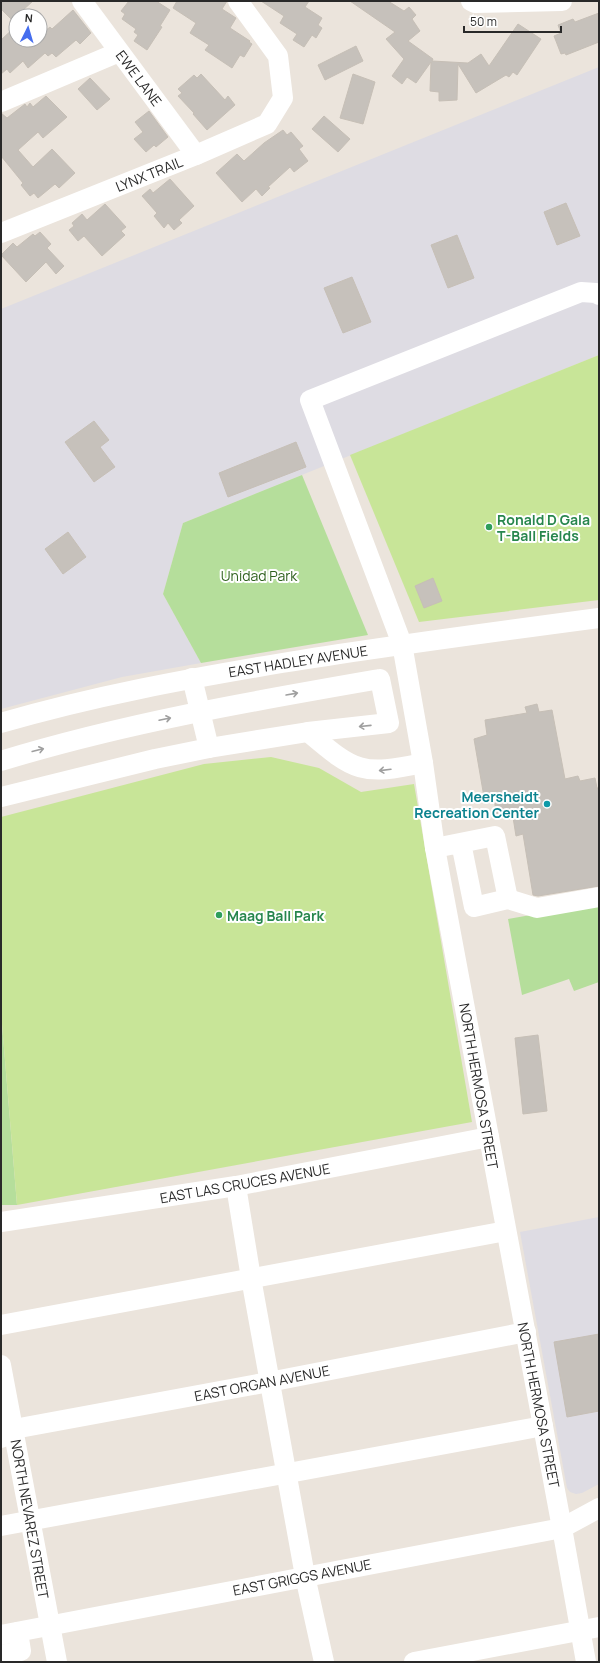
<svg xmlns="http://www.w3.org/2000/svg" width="600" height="1663" font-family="Manrope,sans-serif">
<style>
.industrial{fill:#dedce3}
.green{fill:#b5de9b}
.pitch{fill:#c8e598}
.building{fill:#c6c1bb;stroke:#c6bfb6}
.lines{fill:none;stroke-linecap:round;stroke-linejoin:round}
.minor{stroke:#fff;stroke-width:20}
.oneway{stroke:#9f9f9f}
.leisure-dot{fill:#2e9e5b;stroke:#fff;stroke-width:1.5}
.culture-dot{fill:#0f9aa8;stroke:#fff;stroke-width:1.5}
.labels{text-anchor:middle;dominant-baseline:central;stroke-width:4;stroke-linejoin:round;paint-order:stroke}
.street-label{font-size:14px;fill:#292929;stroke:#fff}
.leisure-label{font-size:14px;font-weight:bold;fill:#27864d;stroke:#fff;text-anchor:start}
.park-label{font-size:14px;fill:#2f611e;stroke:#fff}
.culture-label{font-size:14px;font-weight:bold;fill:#0d838f;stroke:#fff;text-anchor:end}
</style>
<rect width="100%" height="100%" fill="#ebe4dc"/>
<!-- industrial -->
<g class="industrial">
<path d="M599,67V355L183,523L163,594L201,663L122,677L1,709V309Z"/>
<path d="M599,1217V1484L582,1493L576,1494L570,1492L567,1488L520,1232Z"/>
</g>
<!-- green -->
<g class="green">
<path d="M302,475L368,635L201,663L163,594L183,523Z"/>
<path d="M599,903V982L574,991L569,979L522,995L508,919Z"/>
<path d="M1,1012L17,1205H1Z"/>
</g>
<!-- pitch -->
<g class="pitch">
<path d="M599,355V600L419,622L350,455Z"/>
<path d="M271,757L319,768L361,792L414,784L472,1122L17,1205L1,1012V817L204,764Z"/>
</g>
<!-- building -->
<g class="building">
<path d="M1,1H33L12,20L1,9Z"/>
<path d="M129,1H156L170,10L160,26L162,27L147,50L134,41L138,35L134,32L136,29L122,19L125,14L121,11Z"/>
<path d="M177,1H227L222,9L236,18L230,28L250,41L249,42L252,44L244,57L240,55L232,68L205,50L209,45L190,33L196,23L173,8Z"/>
<path d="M261,1H309L305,7L322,18L318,25L322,28L316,38L312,35L304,47L293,40L297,34L280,23L284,16Z"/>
<path d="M350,1H388L404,11L409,7L416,15L412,19L420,31L408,41L433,59L432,61L468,63L481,54L489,66L518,24L541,39L517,75L513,72L509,77L506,75L476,93L458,64L457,100L439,101V92L430,91L431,62L416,83L407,77L402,84L392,76L404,59L386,39L395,32Z"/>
<path d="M73,10L91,33L80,44L76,40L56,57L52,53L48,56L45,53L28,68L23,61L10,73L7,69L1,74V40L16,26V40H40V35L50,27L52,29Z"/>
<path d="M599,13V42L566,55L565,53L561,54L554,36L561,33L558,25L573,19L575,22Z"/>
<path d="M356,46L363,61L325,80L318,65Z"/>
<path d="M201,74L225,100L228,96L235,105L207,130L193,114L194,113L178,96L182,93L178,89L194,75L197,78Z"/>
<path d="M353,74L375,82L363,124L340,118Z"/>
<path d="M90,78L110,99L97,110L78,89Z"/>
<path d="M46,96L67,117L43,138L38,132L18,150L33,167L52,149L75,173L59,188L55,184L38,198L34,193L30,196L21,185L23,183L1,156V113L7,118L25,104L27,107L30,103L33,107Z"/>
<path d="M149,111L168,137L156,147L154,145L146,152L134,139L143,132L135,122Z"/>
<path d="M324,116L350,139L338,152L312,129Z"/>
<path d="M283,130L287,135L291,132L303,146L299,149L308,161L294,172L290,167L268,187L270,188L262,196L256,189L242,202L216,173L237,154L244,161L264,143Z"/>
<path d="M170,179L194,206L179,220L182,223L174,230L168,223L164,228L154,216L157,213L142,196L150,189L153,193Z"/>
<path d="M566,203L580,236L557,245L544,212Z"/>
<path d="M105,204L126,227L121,231L125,235L102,256L84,236L78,241L69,230L74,226L72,223L82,214L87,220Z"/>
<path d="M40,232L51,244L47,248L64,266L56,274L46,262L26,282L1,255L13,243L17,247L33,234L35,236Z"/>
<path d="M457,235L474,278L448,288L431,245Z"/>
<path d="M352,277L371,322L343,333L324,288Z"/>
<path d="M94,421L109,440L100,447L115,467L94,482L65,442Z"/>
<path d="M296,442L306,467L228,497L219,473Z"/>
<path d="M68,532L86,557L63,574L45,549Z"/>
<path d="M433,578L442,601L424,608L415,586Z"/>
<path d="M537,704L539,712L552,710L565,779L578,776L580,781L595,778L597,788H599V886L538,896L533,895L523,834L516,836L512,811L496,814L494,796L484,797L474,739L487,735L485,720L527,713L525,707Z"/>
<path d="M538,1035L547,1111L523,1114L515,1038Z"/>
<path d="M599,1334V1411L567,1417L554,1342Z"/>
</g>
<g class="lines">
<!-- minor -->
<g class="minor">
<path d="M82,1L196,155"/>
<path d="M471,1L475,3L562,1"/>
<path d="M1,102L119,52"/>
<path d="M1,233L196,155L267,124L283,98L278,56L238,1"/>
<path d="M192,678L209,748"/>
<path d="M1,723C93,696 187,679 282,663C387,646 493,632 599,618"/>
<path d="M308,732C355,772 362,776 423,763"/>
<path d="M1,761C125,723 253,701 380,679L389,723L308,732L209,748L155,759L1,797"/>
<path d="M435,848L495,836L508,899L474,907L461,843"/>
<path d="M508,899L537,908L599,897"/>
<path d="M236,1186L251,1278L305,1576L324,1662"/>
<path d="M1,1222L236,1186L489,1137"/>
<path d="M1,1325L506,1231"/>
<path d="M1,1365L57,1662"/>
<path d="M1,1438L14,1429L269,1382L526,1332"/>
<path d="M1,1526L543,1426"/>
<path d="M1,1635L562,1528L599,1508"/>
<path d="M1,1655L21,1651L18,1632"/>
<path d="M414,1662L599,1627"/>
<path d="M586,1662L562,1528L435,848L423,763L402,644L310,400L581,292L596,293L599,295"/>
</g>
</g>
<!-- one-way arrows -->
<defs><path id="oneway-shaft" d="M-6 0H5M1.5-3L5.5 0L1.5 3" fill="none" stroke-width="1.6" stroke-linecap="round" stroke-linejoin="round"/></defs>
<g class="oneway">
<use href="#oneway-shaft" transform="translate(292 694) rotate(-10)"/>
<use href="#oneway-shaft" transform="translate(165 719) rotate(-12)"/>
<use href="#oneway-shaft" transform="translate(365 726) rotate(174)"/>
<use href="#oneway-shaft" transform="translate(38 750) rotate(-14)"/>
<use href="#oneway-shaft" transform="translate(385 770) rotate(173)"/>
</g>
<!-- markers -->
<g class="leisure-dot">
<circle cx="489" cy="527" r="4"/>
<circle cx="219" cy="915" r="4"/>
</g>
<circle class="culture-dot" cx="547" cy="804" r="4"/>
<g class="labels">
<!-- street labels -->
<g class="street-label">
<text transform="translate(139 78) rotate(53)">EWE LANE</text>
<text transform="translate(149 174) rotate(-22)">LYNX TRAIL</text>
<text transform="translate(298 661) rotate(-9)">EAST HADLEY AVENUE</text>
<text transform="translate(479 1086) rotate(80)">NORTH HERMOSA STREET</text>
<text transform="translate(245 1183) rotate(-10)">EAST LAS CRUCES AVENUE</text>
<text transform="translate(262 1383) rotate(-11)">EAST ORGAN AVENUE</text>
<text transform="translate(539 1405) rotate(79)">NORTH HERMOSA STREET</text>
<text transform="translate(30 1519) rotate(80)">NORTH NEVAREZ STREET</text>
<text transform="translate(302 1577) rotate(-11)">EAST GRIGGS AVENUE</text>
</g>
<!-- leisure labels -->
<g class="leisure-label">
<text x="497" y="519">Ronald D Gala<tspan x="497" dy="16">T-Ball Fields</tspan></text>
<text x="227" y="915">Maag Ball Park</text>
</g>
<!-- park labels -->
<g class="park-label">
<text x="259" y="575">Unidad Park</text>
</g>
<!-- culture labels -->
<g class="culture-label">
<text x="539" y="796">Meersheidt<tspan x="539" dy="16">Recreation Center</tspan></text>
</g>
</g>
<!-- border -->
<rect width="600" height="1663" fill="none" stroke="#292929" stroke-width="4"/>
<!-- north arrow -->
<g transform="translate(28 28) rotate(5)"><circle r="19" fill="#ffffff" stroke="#a9a9a9"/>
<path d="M0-3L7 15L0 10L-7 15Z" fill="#456dee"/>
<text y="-6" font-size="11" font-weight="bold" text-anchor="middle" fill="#292929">N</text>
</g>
<!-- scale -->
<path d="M464 26v6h97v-6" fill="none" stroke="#292929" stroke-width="2"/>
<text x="470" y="26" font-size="12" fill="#292929" stroke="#ffffff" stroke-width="3" paint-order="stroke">50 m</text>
</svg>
